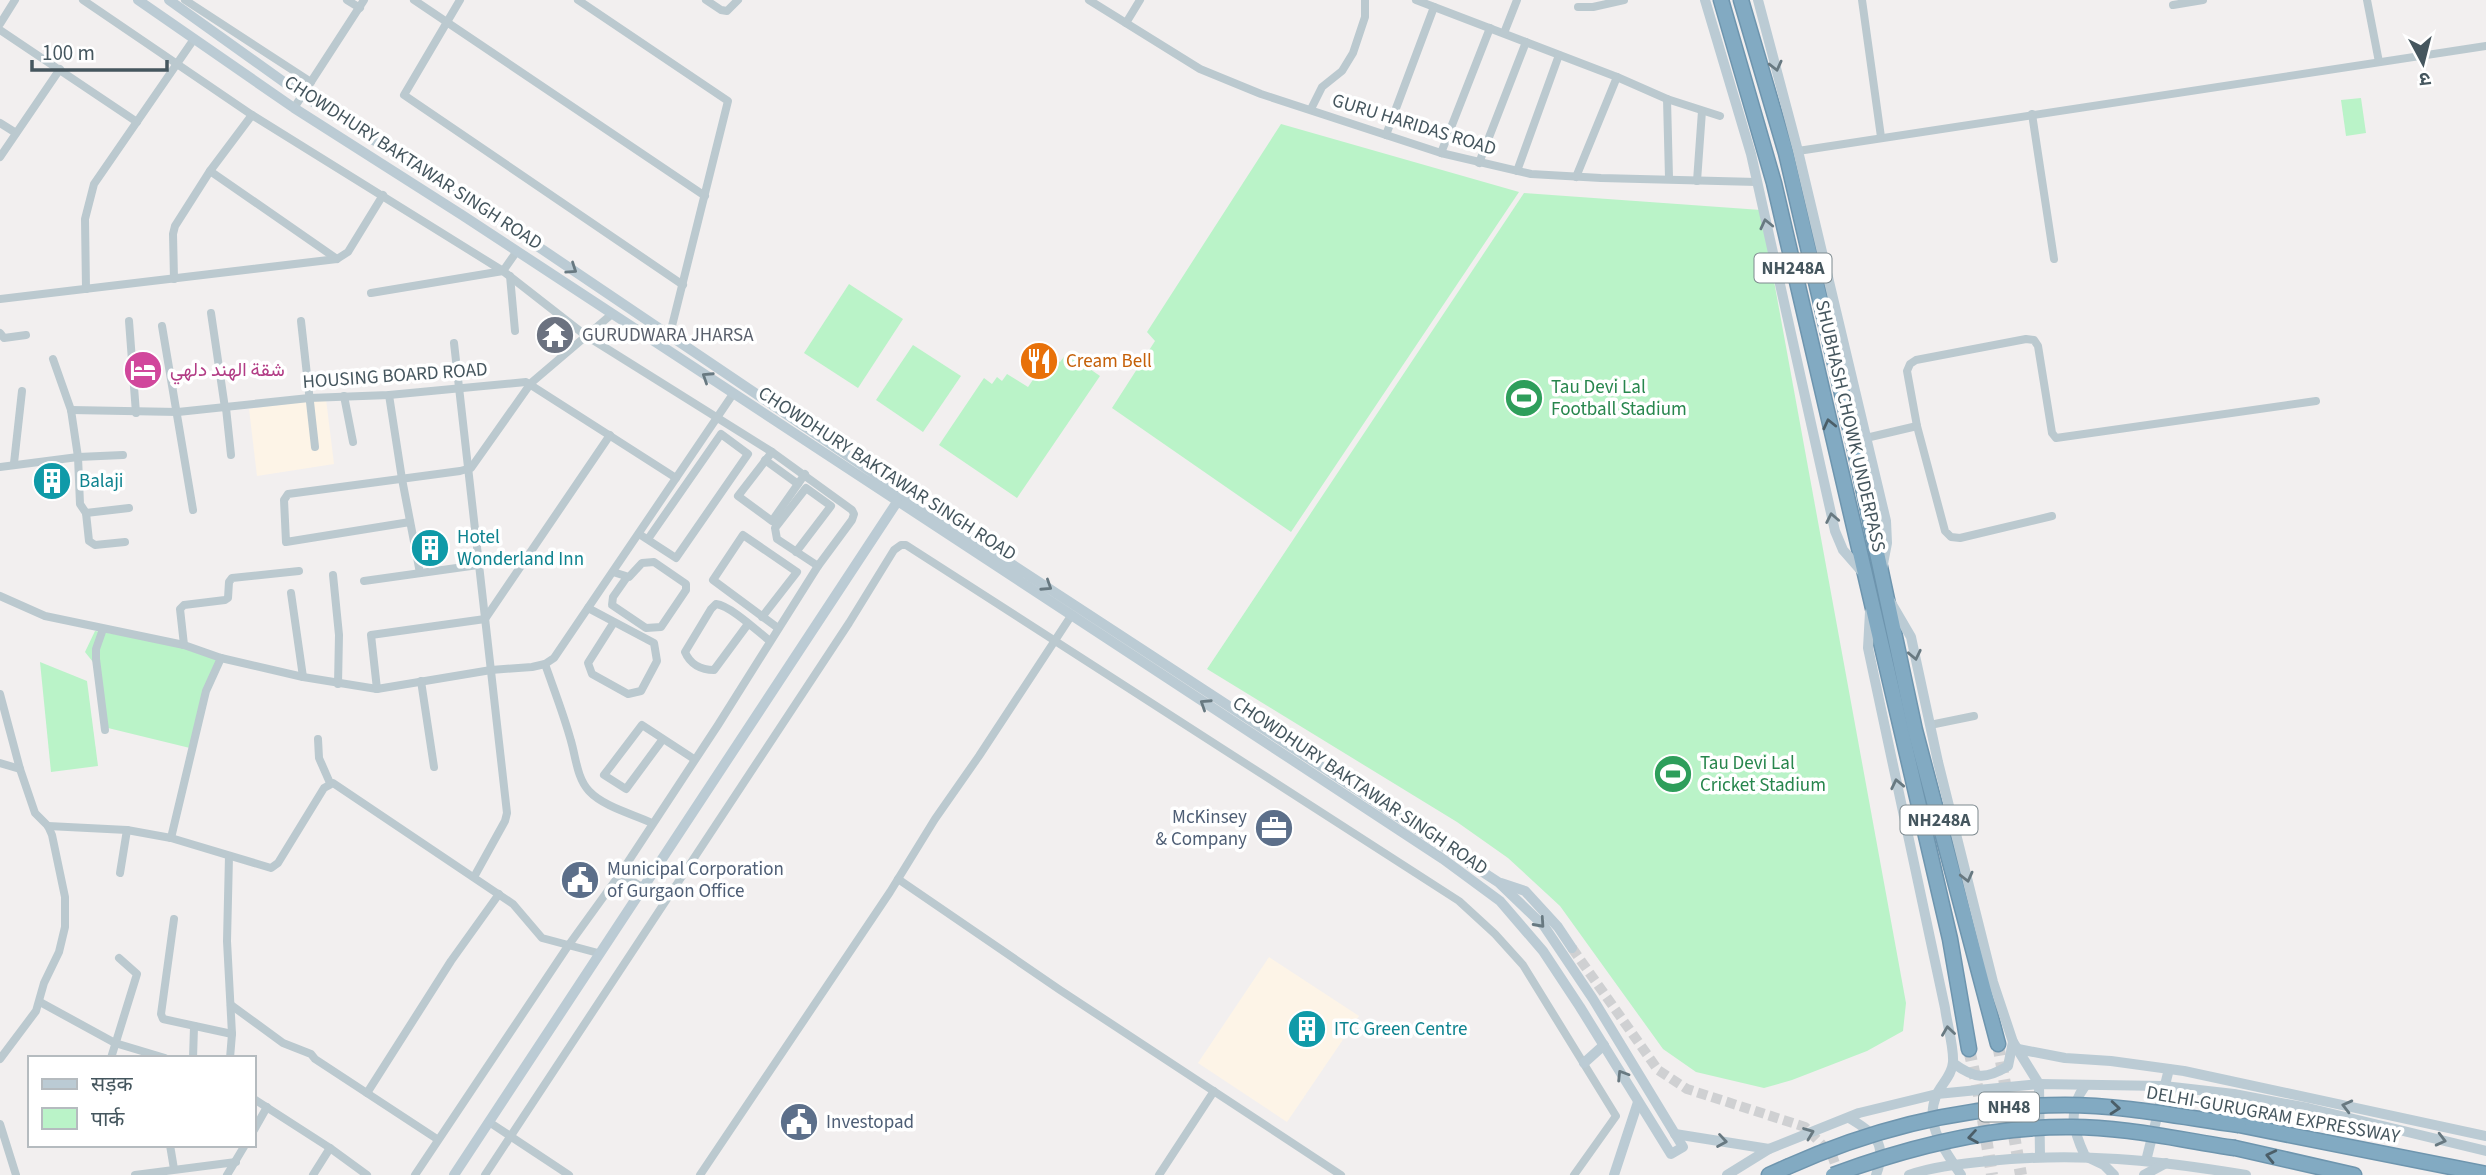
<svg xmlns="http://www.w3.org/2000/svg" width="2486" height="1175" font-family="'Source Sans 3',Vazirmatn,'Noto Sans Devanagari',sans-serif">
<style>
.commercial{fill:#fdf4e7}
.green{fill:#baf3c8}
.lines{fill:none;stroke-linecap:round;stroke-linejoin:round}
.secondary-tunnel{stroke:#cfd0d2;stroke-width:10;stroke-dasharray:10 5;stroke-linecap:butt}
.primary-tunnel{stroke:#cfd0d2;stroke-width:12;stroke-dasharray:12 6;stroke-linecap:butt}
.highway-casing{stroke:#6e95ae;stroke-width:17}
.street{stroke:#bbc9cf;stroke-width:8}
.secondary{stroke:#bbcbd4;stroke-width:10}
.highway{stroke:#82aac2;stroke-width:14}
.highway-bridge-casing{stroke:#6e95ae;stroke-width:17;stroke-linecap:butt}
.highway-bridge{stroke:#82aac2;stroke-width:14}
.oneway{stroke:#687981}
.oneway2{stroke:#4b5e68}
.labels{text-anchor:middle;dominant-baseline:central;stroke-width:7;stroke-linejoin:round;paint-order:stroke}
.shield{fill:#fff;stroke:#7d898e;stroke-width:2}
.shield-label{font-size:18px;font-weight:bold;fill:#45565e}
.street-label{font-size:19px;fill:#45565e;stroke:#fff}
.worship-label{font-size:19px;fill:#5b616d;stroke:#fff;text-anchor:start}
.food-label{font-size:19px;fill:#c56008;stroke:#fff;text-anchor:start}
.hotel-label{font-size:19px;fill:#b23c85;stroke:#fff;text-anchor:start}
.leisure-label{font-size:19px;fill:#27864d;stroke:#fff;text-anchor:start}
.culture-label{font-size:19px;fill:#0d838f;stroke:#fff;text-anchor:start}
.service-label{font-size:19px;fill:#4e5e75;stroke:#fff;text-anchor:start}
</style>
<rect width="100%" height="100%" fill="#f2efef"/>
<!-- commercial -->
<g class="commercial">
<path d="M326,399L334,464L257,476L249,409Z"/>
<path d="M1269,957L1359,1016L1287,1122L1198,1063Z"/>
</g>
<!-- green -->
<g class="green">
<path d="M2361,98L2366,133L2346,136L2341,100Z"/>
<path d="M1281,124L1519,192L1291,532L1112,408L1155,341L1147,332Z"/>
<path d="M1524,193L1761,210L1906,1003L1903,1031L1867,1051L1792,1080L1764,1088L1696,1072L1663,1049L1560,906L1508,858L1457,822L1207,669Z"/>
<path d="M849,284L903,319L858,388L804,353Z"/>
<path d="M913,345L961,376L923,432L876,400Z"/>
<path d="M1067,353L1100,376L1017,498L939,445L984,378L992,384L997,377L1002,381L1007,374L1028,387L1050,355L1060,362Z"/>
<path d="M95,631L184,645L221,658L208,682L194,749L108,728L97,667L85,652Z"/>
<path d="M40,662L87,681L98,766L51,772Z"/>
</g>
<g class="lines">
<!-- secondary-tunnel -->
<path class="secondary-tunnel" d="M1572,948L1658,1070L1687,1089L1805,1127L1832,1155L1839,1175"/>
<!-- primary-tunnel -->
<g class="primary-tunnel">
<path d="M1998,1044L2021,1175"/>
<path d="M1969,1049L1979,1095L1992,1175"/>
</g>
<!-- highway casing -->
<g class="highway-casing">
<g id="highway">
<path d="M1721,0L1774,183L1950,939L1969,1049"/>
<path d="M1741,0L1786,153L1853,441L1915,730L1998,1044"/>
<path d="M2239,1125L2486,1174"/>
<path d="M2235,1148L2354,1175"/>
<path d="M1769,1175L1787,1167"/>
</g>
</g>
<!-- street -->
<g class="street">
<path d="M83,0L252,115L503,271L585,335L772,452L852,510L854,514L852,520L818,566L718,725L620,874L568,946L415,1175"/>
<path d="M185,0L311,82"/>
<path d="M347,0L360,8"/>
<path d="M414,0L705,196"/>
<path d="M460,0L404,95L683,285"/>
<path d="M578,0L728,101L669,338"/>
<path d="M706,0L721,10L727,11L738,0"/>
<path d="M1089,0L1200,69L1261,94L1441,153L1531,174L1601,178L1757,182"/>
<path d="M1416,0L1617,77L1667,99L1720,116"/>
<path d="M1862,0L1881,137"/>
<path d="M2367,0L2379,62"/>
<path d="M2173,5L2203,0"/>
<path d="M1578,7H1593L1624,0"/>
<path d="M1126,23L1140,0"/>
<path d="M0,24L15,0"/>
<path d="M0,30L137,122"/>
<path d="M1504,33L1517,0"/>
<path d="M1667,99L1669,178"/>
<path d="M294,108L364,0"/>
<path d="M1311,109L1322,87L1342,71L1353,53L1365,17V0"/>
<path d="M2032,114L2054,259"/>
<path d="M0,123L16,133"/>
<path d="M1386,135L1434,7"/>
<path d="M1798,151L2486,46"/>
<path d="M1441,153L1490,28"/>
<path d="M0,157L60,69"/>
<path d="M1479,163L1526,42"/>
<path d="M210,171L337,259"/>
<path d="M1517,171L1559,55"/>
<path d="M1576,177L1617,77"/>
<path d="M1697,181L1702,111"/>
<path d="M510,276L515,331"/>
<path d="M174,279L173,234L175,226L210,171L252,115"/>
<path d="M86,289L85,219L94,184L194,39"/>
<path d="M371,293L503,271L517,251"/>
<path d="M0,299L337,259L348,252L383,195"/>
<path d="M211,313L225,408"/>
<path d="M129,321L136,413"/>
<path d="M301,321L315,447"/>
<path d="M162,326L193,510"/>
<path d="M0,333L4,338L26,335"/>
<path d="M454,343L507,813L505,821L474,877"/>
<path d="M53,359L71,410L78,457L80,504L86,513L89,541L95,545L125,542"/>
<path d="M389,395L402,479L420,573"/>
<path d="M344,396L353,442"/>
<path d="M226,408L231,455"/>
<path d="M71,410L178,412L309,398L389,395L526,382L676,478"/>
<path d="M1866,438L1917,426"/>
<path d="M772,452L738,496L772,521L805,474"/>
<path d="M765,460L798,484"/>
<path d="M14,463L22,391"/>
<path d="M0,467L78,457L123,455"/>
<path d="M86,513L129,508"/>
<path d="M2052,516L1960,538L1951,537L1945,531L1917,426L1907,371L1910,364L1916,360L2026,339L2034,340L2038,346L2052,433L2056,438L2316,401"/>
<path d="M410,522L286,542L284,500L288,494L460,471L471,468L531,383L612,314"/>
<path d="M639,534L676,558L748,454L721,434L648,539"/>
<path d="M796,552L831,506L806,488L775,528L777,539L818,566"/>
<path d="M613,572L629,577L642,563L654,562L686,584V590L661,627L646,628L612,605L613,597L627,577"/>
<path d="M333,575L339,635L338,684"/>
<path d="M364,581L478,565"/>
<path d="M291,593L303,677"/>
<path d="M0,596L45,616L184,645L221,658L303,677L377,689L491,670L532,667L545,664L554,658L733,394"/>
<path d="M588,608L654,643L657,661L641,691L628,694L592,674L588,663L614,622"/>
<path d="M762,617L797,572L743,535L713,580L778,628"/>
<path d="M748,624L714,670C701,670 690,664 685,652L711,609L716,604C731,606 757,631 770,641"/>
<path d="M103,629L96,649V659L105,730"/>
<path d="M184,645L180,609L184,605L225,600L228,598L229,582L232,578L299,571"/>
<path d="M545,664C554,690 564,715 571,741C576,758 577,778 589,791C604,807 633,814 652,823"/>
<path d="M421,681L434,767"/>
<path d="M377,689L371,635L485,619L610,435"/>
<path d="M0,694L20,769L35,813L48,826L52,835L65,897V927L59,952L44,983L36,1011L0,1059"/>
<path d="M1930,725L1974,716"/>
<path d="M318,739L319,758L330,783"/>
<path d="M663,739L626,789L604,775L642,725L694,759"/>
<path d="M0,763L20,769"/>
<path d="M48,826L127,830L171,838L271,868L278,863L324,788L333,783L513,904L542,938L598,953"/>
<path d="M171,838L206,691L221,658"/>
<path d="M229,856L227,941L232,1034L230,1058"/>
<path d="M120,873L127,830"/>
<path d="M620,874L642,887"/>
<path d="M898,879L1060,990L1341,1175"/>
<path d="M174,919L161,1014L163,1019L232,1034"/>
<path d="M40,1002L115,1043L165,1058"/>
<path d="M231,1005L283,1043L311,1054L315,1059L437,1139"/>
<path d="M111,1058L137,974L119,958"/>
<path d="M193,1058L194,1026"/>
<path d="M367,1093L451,961L499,894"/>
<path d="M254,1099L330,1148L367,1175"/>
<path d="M489,1122L569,1175"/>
<path d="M0,1124L16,1175"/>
<path d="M254,1130L267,1107"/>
<path d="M170,1145L174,1169"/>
<path d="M135,1175L236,1162"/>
<path d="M227,1175L245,1145"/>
<path d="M313,1175L330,1148"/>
<path d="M485,1175L849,623L894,550L901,545H906L1459,901L1495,934L1523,965L1616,1116L1574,1175"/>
<path d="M700,1175L890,892L935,819L979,756L1071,616"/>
<path d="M1159,1175L1214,1091"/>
</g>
<!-- secondary -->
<g class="secondary">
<path d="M138,0L294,108L462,215L1443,859L1500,901L1543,951L1580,1007L1671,1154L1683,1147L1593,999L1544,926L1498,882L903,493L472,202L302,95L169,0"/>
<path d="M1705,0L1751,154L1835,531L1843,550L1864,574"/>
<path d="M1758,0L1798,151L1886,521L1887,543L1882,569"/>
<path d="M1890,601L1911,637L1938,762L1993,982L2013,1042L2039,1084L2040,1156"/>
<path d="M1870,612L1868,648L1945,1008C1947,1024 1954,1047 1953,1062C1952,1076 1941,1084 1936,1096C1924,1127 1946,1151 1961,1175"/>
<path d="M1501,883L1525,891L1558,927L1572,948"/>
<path d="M2018,1049L2065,1058L2111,1061L2184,1071L2486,1136"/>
<path d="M1584,1063L1604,1045"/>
<path d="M1953,1063C1975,1079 1985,1080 2008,1066L2013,1042"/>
<path d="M2085,1086C2067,1110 2073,1130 2085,1156L2104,1165L2114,1175"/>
<path d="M1849,1118C1875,1133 1888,1144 1876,1175"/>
<path d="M1675,1134L1769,1149"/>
<path d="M2146,1161L2169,1069"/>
<path d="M454,1175L897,502"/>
<path d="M1614,1175L1638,1102"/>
<path d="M1727,1175L1769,1149L1859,1113L1937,1094L2039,1084L2164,1086L2234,1094L2308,1108L2486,1151"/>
<path d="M1909,1175C1935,1166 1961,1164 1988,1161C2078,1152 2157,1160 2246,1175"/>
<path d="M2144,1175L2166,1163"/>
</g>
<!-- highway -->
<use href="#highway" class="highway"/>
<!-- highway-bridge casing -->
<g class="highway-bridge-casing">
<g id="highway-bridge">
<path d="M1787,1167C1874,1128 1969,1105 2065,1105C2123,1105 2181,1117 2239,1125"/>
<path d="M1833,1175C1906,1148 1988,1127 2066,1127C2123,1126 2180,1140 2235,1148"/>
</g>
</g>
<!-- highway-bridge -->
<use href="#highway-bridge" class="highway-bridge"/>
</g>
<!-- one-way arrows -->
<defs><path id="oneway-chevron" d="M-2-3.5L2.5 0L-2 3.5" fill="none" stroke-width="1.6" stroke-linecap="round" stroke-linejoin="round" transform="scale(1.75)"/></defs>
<g class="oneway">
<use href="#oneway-chevron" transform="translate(1776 66) rotate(76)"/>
<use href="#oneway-chevron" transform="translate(1766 224) rotate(-103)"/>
<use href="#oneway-chevron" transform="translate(572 269) rotate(34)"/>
<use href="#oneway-chevron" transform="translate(707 377) rotate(-147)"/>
<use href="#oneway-chevron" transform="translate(1832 518) rotate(-101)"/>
<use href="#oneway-chevron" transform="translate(1047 586) rotate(33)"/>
<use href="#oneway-chevron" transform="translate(1915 655) rotate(78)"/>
<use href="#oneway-chevron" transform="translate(1205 704) rotate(-147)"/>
<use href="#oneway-chevron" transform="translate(1897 784) rotate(-102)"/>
<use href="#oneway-chevron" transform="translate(1967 877) rotate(76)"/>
<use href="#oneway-chevron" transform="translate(1540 923) rotate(48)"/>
<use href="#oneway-chevron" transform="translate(1948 1031) rotate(-98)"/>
<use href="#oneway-chevron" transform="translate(1622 1075) rotate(-122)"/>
<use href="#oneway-chevron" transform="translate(2347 1106) rotate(-166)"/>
<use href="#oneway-chevron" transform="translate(1809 1133) rotate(-21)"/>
<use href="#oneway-chevron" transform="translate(2441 1140) rotate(14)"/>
<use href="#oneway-chevron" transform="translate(1722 1141) rotate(9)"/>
</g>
<g class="oneway2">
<use href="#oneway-chevron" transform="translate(1829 424) rotate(-103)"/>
<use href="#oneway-chevron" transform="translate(2115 1108) rotate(5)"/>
<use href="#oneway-chevron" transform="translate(1973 1137) rotate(171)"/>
<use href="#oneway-chevron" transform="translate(2271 1156) rotate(-167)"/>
</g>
<!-- icons -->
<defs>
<g id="temple-disc" transform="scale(2.0125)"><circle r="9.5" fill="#6b7280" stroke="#fff"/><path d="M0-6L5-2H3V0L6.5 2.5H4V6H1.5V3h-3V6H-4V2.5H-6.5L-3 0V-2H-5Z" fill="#fff"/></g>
<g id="restaurant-disc" transform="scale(2.0125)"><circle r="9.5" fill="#e8710a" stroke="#fff"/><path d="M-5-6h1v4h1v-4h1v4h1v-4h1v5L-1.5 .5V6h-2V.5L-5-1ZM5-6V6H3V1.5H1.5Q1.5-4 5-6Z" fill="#fff"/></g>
<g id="hotel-disc" transform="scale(2.0125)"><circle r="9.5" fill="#d1479c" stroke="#fff"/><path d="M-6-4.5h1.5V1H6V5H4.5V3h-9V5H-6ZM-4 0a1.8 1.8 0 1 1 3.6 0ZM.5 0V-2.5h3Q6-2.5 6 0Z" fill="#fff"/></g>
<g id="stadium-disc" transform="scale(2.0125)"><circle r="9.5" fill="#2e9e5b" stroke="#fff"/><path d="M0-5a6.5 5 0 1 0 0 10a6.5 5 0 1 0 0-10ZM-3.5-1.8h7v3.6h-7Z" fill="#fff"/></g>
<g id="building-disc" transform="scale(2.0125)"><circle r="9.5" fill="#0f9aa8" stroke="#fff"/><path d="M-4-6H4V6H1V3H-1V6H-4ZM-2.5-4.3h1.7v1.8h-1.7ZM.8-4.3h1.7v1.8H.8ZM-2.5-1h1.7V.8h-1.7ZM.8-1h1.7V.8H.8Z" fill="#fff"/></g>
<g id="office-disc" transform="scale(2.0125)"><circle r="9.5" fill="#5c6f8a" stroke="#fff"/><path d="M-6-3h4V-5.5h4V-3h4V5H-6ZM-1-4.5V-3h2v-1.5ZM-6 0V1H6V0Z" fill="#fff"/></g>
<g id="civic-disc" transform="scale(2.0125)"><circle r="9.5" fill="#5c6f8a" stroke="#fff"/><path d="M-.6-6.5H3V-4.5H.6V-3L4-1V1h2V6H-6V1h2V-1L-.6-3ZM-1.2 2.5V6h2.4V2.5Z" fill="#fff"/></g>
</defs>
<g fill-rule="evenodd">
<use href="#temple-disc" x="555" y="335"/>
<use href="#restaurant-disc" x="1039" y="361"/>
<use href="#hotel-disc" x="143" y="370"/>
<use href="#stadium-disc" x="1524" y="398"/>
<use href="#building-disc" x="52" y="481"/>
<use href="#building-disc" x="430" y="548"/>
<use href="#stadium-disc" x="1673" y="774"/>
<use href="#office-disc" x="1274" y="828"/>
<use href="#civic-disc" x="580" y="880"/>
<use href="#building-disc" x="1307" y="1029"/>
<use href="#civic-disc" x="799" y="1122"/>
</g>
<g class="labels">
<!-- shield labels -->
<g class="shield">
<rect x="1754.5" y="253.5" width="77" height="29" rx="5"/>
<rect x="1900.5" y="805.5" width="77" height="29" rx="5"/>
<rect x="1979" y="1092.5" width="60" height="29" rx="5"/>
</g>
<g class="shield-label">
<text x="1793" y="268">NH248A</text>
<text x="1939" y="820">NH248A</text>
<text x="2009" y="1107">NH48</text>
</g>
<!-- street labels -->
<g class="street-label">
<text transform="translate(1414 125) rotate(17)">GURU HARIDAS ROAD</text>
<text transform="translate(413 163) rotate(33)">CHOWDHURY BAKTAWAR SINGH ROAD</text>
<text transform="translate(395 376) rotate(-4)">HOUSING BOARD ROAD</text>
<text transform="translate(1850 426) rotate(77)">SHUBHASH CHOWK UNDERPASS</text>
<text transform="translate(887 474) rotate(33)">CHOWDHURY BAKTAWAR SINGH ROAD</text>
<text transform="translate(1360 786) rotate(34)">CHOWDHURY BAKTAWAR SINGH ROAD</text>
<text transform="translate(2273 1115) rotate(10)">DELHI-GURUGRAM EXPRESSWAY</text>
</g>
<!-- worship labels -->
<g class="worship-label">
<text x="582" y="335">GURUDWARA JHARSA</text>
</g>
<!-- food labels -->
<g class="food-label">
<text x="1066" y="361">Cream Bell</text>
</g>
<!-- hotel labels -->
<g class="hotel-label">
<text x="170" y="370">شقة الهند دلهي</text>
</g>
<!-- leisure labels -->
<g class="leisure-label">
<text x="1551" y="387">Tau Devi Lal<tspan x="1551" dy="22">Football Stadium</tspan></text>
<text x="1700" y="763">Tau Devi Lal<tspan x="1700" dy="22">Cricket Stadium</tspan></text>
</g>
<!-- culture labels -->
<g class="culture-label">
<text x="79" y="481">Balaji</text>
<text x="457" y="537">Hotel<tspan x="457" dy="22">Wonderland Inn</tspan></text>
<text x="1334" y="1029">ITC Green Centre</text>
</g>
<!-- service labels -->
<g class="service-label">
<text x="1247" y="817" text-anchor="end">McKinsey<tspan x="1247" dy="22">&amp; Company</tspan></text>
<text x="607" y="869">Municipal Corporation<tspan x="607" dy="22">of Gurgaon Office</tspan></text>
<text x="826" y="1122">Investopad</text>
</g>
</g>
<!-- legend -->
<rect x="28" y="1056" width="228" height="91" fill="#ffffff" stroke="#b5bbbf" stroke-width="2"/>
<rect x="42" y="1079" width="35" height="10" fill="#bbcbd4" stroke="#b5bbbf" stroke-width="2"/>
<text x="91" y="1091" font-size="21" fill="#45565e">सड़क</text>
<rect x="42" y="1108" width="35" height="21" fill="#baf3c8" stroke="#b5bbbf" stroke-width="2"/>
<text x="91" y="1126" font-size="21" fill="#45565e">पार्क</text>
<!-- north arrow -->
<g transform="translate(2423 63) rotate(173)" stroke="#ffffff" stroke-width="5" paint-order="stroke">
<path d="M0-5L12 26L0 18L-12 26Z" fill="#45565e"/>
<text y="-10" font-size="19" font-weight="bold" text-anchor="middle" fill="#45565e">उ</text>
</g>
<!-- scale -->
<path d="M32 60v10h135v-10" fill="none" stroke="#45565e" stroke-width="3.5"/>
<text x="42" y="60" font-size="21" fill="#45565e" stroke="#ffffff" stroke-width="5" paint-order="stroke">100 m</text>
</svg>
